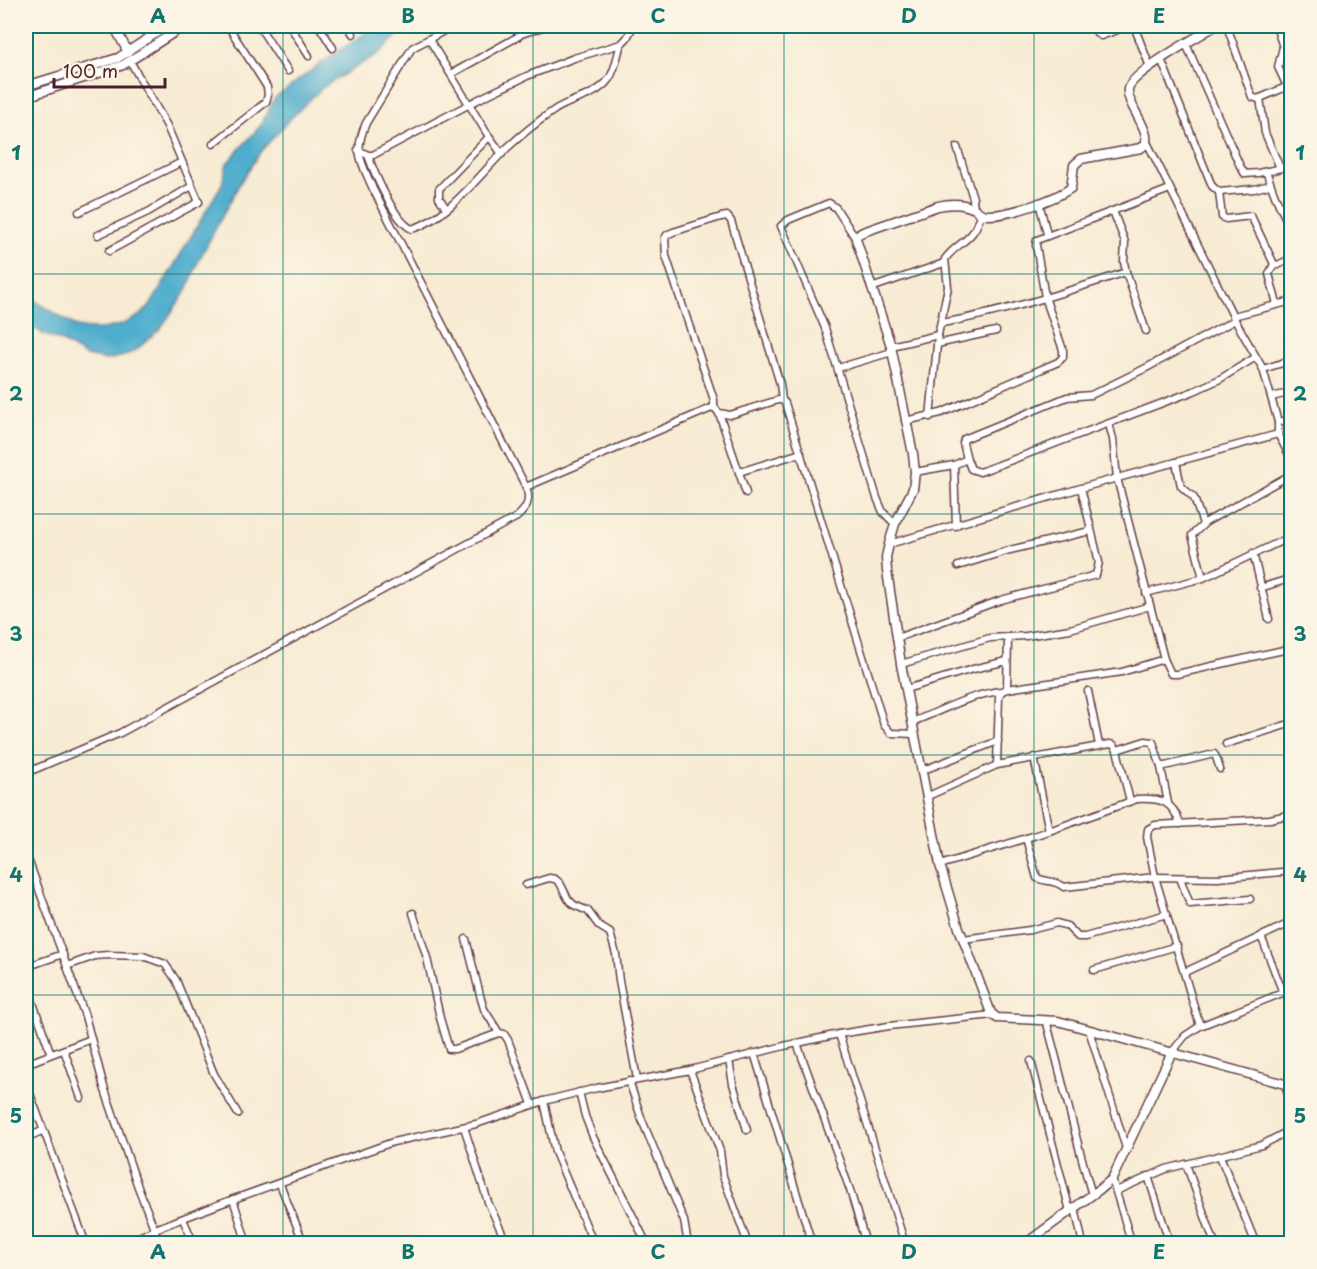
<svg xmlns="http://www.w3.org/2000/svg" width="1317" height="1269" font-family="'Playpen Sans',sans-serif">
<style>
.water{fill:#50adce;stroke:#4d667c;stroke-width:1.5}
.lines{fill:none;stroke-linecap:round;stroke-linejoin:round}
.street-casing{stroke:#643e44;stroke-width:9}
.secondary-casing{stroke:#643e44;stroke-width:11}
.street{stroke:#fff;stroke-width:6}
.secondary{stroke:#fff;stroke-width:8}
.grid{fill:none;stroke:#0f766e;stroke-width:1.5;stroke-opacity:0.55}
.neatline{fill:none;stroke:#0f766e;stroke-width:2}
.grid-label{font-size:20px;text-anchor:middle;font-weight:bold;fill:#0f766e}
</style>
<rect width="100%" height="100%" fill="#fcf5e5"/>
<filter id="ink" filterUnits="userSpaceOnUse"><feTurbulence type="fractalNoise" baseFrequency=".0167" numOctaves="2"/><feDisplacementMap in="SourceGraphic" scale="12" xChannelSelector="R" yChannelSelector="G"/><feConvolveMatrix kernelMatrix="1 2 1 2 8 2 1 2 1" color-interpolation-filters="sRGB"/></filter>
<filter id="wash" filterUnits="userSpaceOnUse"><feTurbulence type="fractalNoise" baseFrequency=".008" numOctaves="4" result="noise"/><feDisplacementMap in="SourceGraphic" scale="24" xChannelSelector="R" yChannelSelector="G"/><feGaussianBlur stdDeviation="1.35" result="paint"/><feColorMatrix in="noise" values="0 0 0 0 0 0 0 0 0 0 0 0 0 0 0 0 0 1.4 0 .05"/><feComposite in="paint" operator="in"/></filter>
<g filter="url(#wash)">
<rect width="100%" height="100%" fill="#f7ebd3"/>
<!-- water -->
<path class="water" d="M376,26H433L423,31H407L398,35L378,54L323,87L290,119L261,151L241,181L199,260L187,290L160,329L136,350L124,356L106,360L86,356L61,341L43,334L26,322V295L77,327C103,333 133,325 150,306L222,184L227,163L261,125L274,99L321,63Z"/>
</g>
<g filter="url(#ink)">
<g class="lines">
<!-- street casing -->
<g class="street-casing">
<g id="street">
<path d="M259,26L288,71"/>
<path d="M290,26L309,56"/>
<path d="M319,26L333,48"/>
<path d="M348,26L353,34"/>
<path d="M1093,26L1097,33L1101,36L1128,26"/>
<path d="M1134,26L1150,67"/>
<path d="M1227,26L1252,97L1258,99L1286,87"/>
<path d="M1276,26L1283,47L1278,67L1292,97"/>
<path d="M521,34L546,26"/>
<path d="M429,39L486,132L502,154"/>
<path d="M1186,44L1240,166L1245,174L1258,173L1292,166"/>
<path d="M1161,59L1212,186L1219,192L1254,189L1270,185"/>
<path d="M451,74L519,36L521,34L519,26"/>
<path d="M1260,98L1265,133L1280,168"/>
<path d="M1147,142L1235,320L1263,369L1278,422V434L1292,460"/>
<path d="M213,144L266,102L268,95L267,87L228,26"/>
<path d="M957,147L973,198L974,209"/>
<path d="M358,150L368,155H373L483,97L527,76L574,58L621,44L627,38L633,26"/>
<path d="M368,155C374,173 395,222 412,229C449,218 479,175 506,149C521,135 537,122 553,111C571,98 595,98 609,79C616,69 617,55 621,44"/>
<path d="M1266,171L1275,196L1292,232"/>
<path d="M1219,192L1222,217L1226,219L1251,216L1274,264L1278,265L1292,258"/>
<path d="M1039,202L1047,234"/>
<path d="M446,208L439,198V189L489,137"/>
<path d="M1113,211L1125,242L1124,262L1126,272L1146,331"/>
<path d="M79,212L182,162"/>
<path d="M98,235L148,212L192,186"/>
<path d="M856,239L836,208L829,203L788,220L781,226L825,328L877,498L883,512L895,524"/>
<path d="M109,251L199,202L167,126L130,61"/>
<path d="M1274,264L1269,274L1277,304"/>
<path d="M871,288L944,263"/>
<path d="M1233,316L1292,301"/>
<path d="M942,323C1005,312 1066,292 1126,272"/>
<path d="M937,344L996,331"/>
<path d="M891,346L938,335"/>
<path d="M838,368L892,352"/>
<path d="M1263,369L1292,360"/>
<path d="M1272,397L1292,392"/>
<path d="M714,407L719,413L730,415L778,400H782L785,403L884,725L891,733L914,734"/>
<path d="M719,413L746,493"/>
<path d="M930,417L938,335L948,287L945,259C959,240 974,242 981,214"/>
<path d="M905,421L941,413L1058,362L1063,357V350L1045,297L1036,245L1037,240L1170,189"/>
<path d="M1278,422L1292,419"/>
<path d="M1109,424L1113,439L1117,478L1164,659L1171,674H1177L1292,648"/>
<path d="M967,459L963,443L964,439L1067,397L1091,395L1146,368L1235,320"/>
<path d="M1176,462L1181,486L1194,498L1203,524"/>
<path d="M954,465L956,526"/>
<path d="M739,472L801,453"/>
<path d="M915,472L954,465L967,459L971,469L980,472L1194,391L1220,379L1256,357"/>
<path d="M526,487L714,407V400L666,256L665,238L667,235L673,232L721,217L727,216L731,221L780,384L782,400"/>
<path d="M889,544L1081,488L1278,434"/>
<path d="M1253,553L1269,619"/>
<path d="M958,566L1010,550L1090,531"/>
<path d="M1203,578L1192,535L1206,522L1292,474"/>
<path d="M1260,588L1292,578"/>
<path d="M1146,593L1203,578L1292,536"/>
<path d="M897,638L1001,600L1096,575L1099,562L1081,488"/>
<path d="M1289,648L1292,661"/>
<path d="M901,664L990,638L1026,636L1070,629L1150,606"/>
<path d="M906,689L973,669L1007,661"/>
<path d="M1007,689L1008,637"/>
<path d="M1088,691L1099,745"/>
<path d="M912,722C939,712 973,693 1002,691"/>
<path d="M1226,744L1292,723"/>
<path d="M1117,750L1145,741L1153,742L1161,767L1168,803"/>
<path d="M1034,757L1049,831"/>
<path d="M997,765L999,696L1002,691L1007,689L1122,672L1164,659"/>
<path d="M1161,767L1214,754L1216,757L1220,769"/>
<path d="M921,771L998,741"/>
<path d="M26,773L120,733L517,517C527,508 531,500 526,487L373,189C361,161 353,153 366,123L412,48L453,26"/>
<path d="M926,797L997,765L1110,744L1114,745L1117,750L1130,801"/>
<path d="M1026,838L1037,878C1048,883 1053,879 1064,887L1155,877L1218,878L1292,871"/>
<path d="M26,854L85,1016L104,1087L138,1187L160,1244"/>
<path d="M940,865L1049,831L1137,799C1161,798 1173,801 1180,824"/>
<path d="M1180,878L1190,904L1250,899"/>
<path d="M526,885L549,878L555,879L560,883L568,899L574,905L588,911L599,926L610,933L616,954L619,981L637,1079"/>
<path d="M413,913L427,958L440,1018L449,1049H455L499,1033L504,1034L508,1040L532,1104"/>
<path d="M1261,936L1283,993"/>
<path d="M466,939L481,999L484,1009L499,1033"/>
<path d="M963,939L1030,930L1057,923L1067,926L1078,937H1085L1167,914"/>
<path d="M67,966L95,956L108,955L143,956L165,964L176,980L214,1074L238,1114"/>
<path d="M26,967L63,954"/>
<path d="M1094,970L1177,946"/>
<path d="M1185,972L1292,922"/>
<path d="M26,983L51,1054"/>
<path d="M1046,1020C1062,1078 1075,1137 1092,1195"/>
<path d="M1200,1026L1155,877L1147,837L1148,829L1155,825L1270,819L1292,814"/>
<path d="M1089,1030L1126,1148"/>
<path d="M839,1034L905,1244"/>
<path d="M797,1043L850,1190L866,1244"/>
<path d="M64,1050L81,1098"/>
<path d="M1172,1052L1185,1036L1200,1026L1292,989"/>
<path d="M754,1053L812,1244"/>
<path d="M729,1060L733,1084L747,1130"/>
<path d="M1031,1061L1070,1211"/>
<path d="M26,1064L91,1039"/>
<path d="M690,1070L720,1151L723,1176L748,1244"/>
<path d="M629,1081L642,1120L684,1221L688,1244"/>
<path d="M26,1083L86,1244"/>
<path d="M1285,1084L1292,1109"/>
<path d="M579,1092L585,1116L593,1137L647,1244"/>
<path d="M544,1101L555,1152L594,1244"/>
<path d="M464,1127L488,1202L507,1244"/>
<path d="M26,1138L42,1131"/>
<path d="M1220,1156L1256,1244"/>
<path d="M1186,1164L1215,1244"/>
<path d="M1148,1176L1170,1244"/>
<path d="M1112,1179L1132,1244"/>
<path d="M280,1184L304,1244"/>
<path d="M1116,1191L1166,1169L1262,1145L1292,1129"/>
<path d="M233,1199L247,1244"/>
<path d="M1075,1208L1083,1244"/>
<path d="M183,1219L194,1244"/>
<path d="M126,1244L155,1229L220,1204L393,1142L476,1124L544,1101L597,1088L690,1070L784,1046L839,1034L889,1026L993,1015"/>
</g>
</g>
<!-- secondary casing -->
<g class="secondary-casing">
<g id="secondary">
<path d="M114,26L128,52"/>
<path d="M1215,26C1198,37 1132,72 1128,89C1125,105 1159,138 1141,148L1081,159L1074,165L1071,188C1054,200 1008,216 987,215C981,215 979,212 975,209C963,203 951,203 938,206L863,232L857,235L856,239L891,346L913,454L915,472L913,489L895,524L889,544L886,557L887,571L901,664L940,865L959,928L991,1013L997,1018L1058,1021L1292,1086"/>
<path d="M26,86L118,58L167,26"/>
<path d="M26,97L123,65L184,26"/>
<path d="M1025,1244L1100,1189L1112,1179L1172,1052"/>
</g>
</g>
<!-- street -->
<use href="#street" class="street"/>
<!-- secondary -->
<use href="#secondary" class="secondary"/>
</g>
</g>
<!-- grid -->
<path class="grid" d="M283,26V1244M533,26V1244M784,26V1244M1034,26V1244M26,274H1292M26,514H1292M26,755H1292M26,995H1292"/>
<!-- margin -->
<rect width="1317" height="1269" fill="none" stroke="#fcf5e5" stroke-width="66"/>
<!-- scale -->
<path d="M54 78v9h111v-9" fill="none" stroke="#4a1f2b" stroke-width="3"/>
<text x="63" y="78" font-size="18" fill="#4a1f2b" stroke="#fcf5e5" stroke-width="4.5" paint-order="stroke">100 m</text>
<rect x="33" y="33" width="1251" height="1203" class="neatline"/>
<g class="grid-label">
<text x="158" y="23">A</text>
<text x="408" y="23">B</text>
<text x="658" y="23">C</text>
<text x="909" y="23">D</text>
<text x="1159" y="23">E</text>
<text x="16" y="160">1</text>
<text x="1300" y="160">1</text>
<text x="16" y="401">2</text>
<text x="1300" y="401">2</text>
<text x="16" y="641">3</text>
<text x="1300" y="641">3</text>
<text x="16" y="882">4</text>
<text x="1300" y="882">4</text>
<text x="16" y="1123">5</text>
<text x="1300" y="1123">5</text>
<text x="158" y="1259">A</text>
<text x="408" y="1259">B</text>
<text x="658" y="1259">C</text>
<text x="909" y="1259">D</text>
<text x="1159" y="1259">E</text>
</g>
</svg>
